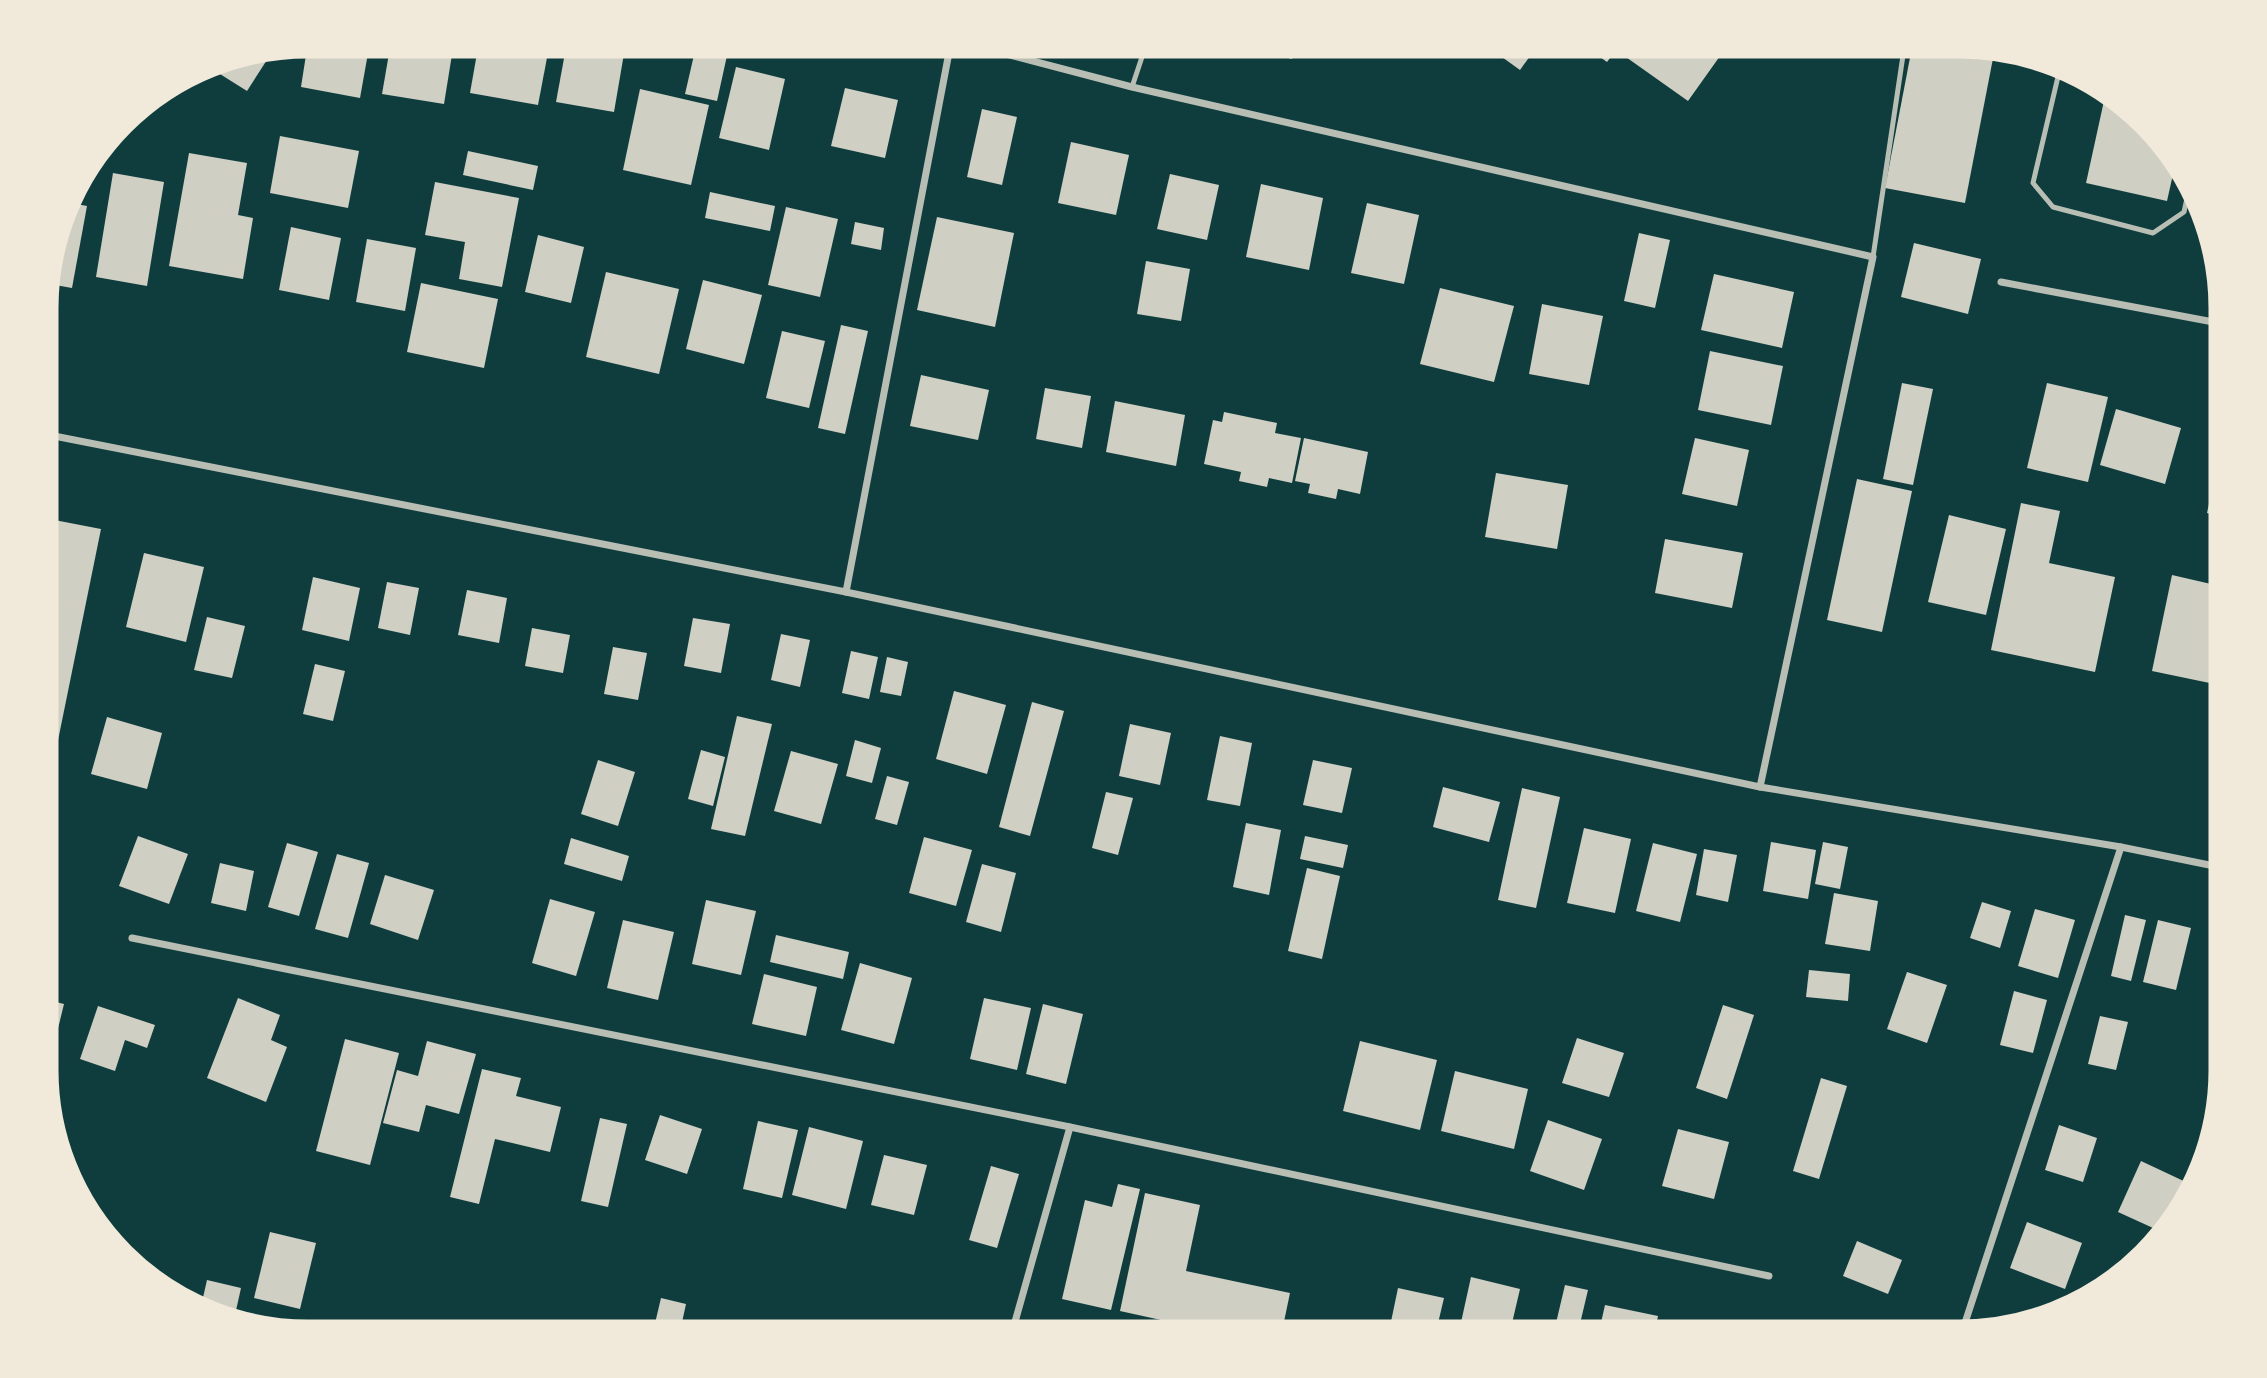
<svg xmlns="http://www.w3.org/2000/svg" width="2267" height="1378" font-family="Inter,sans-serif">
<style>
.building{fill:#cfcfc3}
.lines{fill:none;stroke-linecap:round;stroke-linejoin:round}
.service{stroke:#b8beb3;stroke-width:5}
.minor{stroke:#b8beb3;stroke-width:7}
.rim{fill:none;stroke:#f1e9da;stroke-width:9}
</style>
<rect width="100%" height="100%" fill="#0f3d3e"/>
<!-- building -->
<g class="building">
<path d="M308,42H370L360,98L301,87Z"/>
<path d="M391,42H454L444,104L382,94Z"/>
<path d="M479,42H550L538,105L470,93Z"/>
<path d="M567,42H626L614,112L556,102Z"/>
<path d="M697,42H730L717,101L685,94Z"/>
<path d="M1227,42H1296L1292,59Z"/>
<path d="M1481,42H1540L1520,70Z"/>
<path d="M1579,42H1730L1688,101L1616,50L1607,62Z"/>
<path d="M1913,42H1959L1995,48L1965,203L1885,188Z"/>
<path d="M274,49L247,91L204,64L207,62Z"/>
<path d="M736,67L785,79L769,150L719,138Z"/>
<path d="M2107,87L2176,161L2167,201L2086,183Z"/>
<path d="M845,88L898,100L885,158L831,146Z"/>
<path d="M640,89L709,105L691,185L623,170Z"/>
<path d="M982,109L1017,117L1002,185L967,177Z"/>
<path d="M280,136L359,151L348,208L270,193Z"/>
<path d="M1071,142L1129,155L1116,215L1058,203Z"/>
<path d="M468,151L538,166L533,190L463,175Z"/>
<path d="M189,153L247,163L238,215L253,218L243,279L169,266Z"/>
<path d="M113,173L164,182L147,286L96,277Z"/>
<path d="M1170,174L1219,185L1207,240L1157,229Z"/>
<path d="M435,182L519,198L502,287L459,279L465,242L425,235Z"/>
<path d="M1261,184L1323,198L1309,270L1246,257Z"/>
<path d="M710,192L775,206L770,231L705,218Z"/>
<path d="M66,202L87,206L72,288L44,283V274Z"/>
<path d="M1367,203L1419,215L1404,284L1351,273Z"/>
<path d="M786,207L838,219L820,297L768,285Z"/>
<path d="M937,217L1014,233L995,327L917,310Z"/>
<path d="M855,222L884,228L881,250L851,244Z"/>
<path d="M291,227L341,238L329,300L279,290Z"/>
<path d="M1639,233L1670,240L1655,308L1624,301Z"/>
<path d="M538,235L584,247L571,303L525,292Z"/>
<path d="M367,239L416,248L405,311L356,302Z"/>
<path d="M1914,243L1981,259L1968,314L1901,297Z"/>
<path d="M1146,261L1190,269L1181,321L1137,314Z"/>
<path d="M606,272L679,289L659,374L586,357Z"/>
<path d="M1714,274L1794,292L1782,348L1701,330Z"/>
<path d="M703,280L762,295L744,364L686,349Z"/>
<path d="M421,283L498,299L484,368L407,352Z"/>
<path d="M1440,288L1514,306L1494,382L1420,364Z"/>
<path d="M1542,304L1603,316L1589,385L1529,374Z"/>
<path d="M841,325L868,331L845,434L818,428Z"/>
<path d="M782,331L825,341L809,408L766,398Z"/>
<path d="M1710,351L1783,366L1771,425L1698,410Z"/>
<path d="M921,375L989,390L978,440L910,426Z"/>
<path d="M1902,383L1933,389L1913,485L1883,479Z"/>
<path d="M2047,383L2108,397L2088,482L2027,468Z"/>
<path d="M1045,388L1091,396L1082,448L1036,439Z"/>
<path d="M1115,401L1185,415L1176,466L1106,452Z"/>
<path d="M2116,409L2181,428L2165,484L2100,465Z"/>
<path d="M1224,412L1277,423L1275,433L1301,438L1292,483L1269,478L1267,487L1239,481L1241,472L1204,464L1213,420L1222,422Z"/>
<path d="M1304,438L1368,452L1360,494L1338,489L1336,499L1308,493L1310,484L1295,481Z"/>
<path d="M1695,438L1749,450L1737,506L1682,494Z"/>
<path d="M2223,439H2224V517L2207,513Z"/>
<path d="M1496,473L1568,485L1557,549L1485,537Z"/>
<path d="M1857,479L1912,491L1882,632L1827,620Z"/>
<path d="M2021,503L2060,511L2049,563L2115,577L2095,672L1991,650Z"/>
<path d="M1949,515L2006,529L1986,615L1928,602Z"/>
<path d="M44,518L101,529L53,765L44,763Z"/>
<path d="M1665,539L1743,553L1732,608L1655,593Z"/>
<path d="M144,553L204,567L186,642L126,627Z"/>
<path d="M2172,575L2224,587V686L2152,671Z"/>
<path d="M313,577L360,588L349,641L302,630Z"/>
<path d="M387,582L419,588L410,635L378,628Z"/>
<path d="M467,590L507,598L499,643L458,635Z"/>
<path d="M207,617L245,626L232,678L194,670Z"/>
<path d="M693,618L730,624L721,673L684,666Z"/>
<path d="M532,628L570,635L563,673L525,666Z"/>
<path d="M781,634L810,640L800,687L771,680Z"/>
<path d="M613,647L647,653L638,700L604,694Z"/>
<path d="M851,651L878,657L869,699L842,693Z"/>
<path d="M887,657L908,662L901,696L880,692Z"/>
<path d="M315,664L345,671L333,721L303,714Z"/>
<path d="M954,691L1006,705L987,774L936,759Z"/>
<path d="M1032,702L1064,711L1030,836L999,827Z"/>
<path d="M737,716L772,724L745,836L711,829Z"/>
<path d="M107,717L162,733L147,789L91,774Z"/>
<path d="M1130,724L1171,733L1160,785L1119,776Z"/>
<path d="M1220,736L1252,743L1240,806L1207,800Z"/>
<path d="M855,740L881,748L872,783L846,776Z"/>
<path d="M701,750L725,757L713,806L688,799Z"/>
<path d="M791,751L838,764L821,824L774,811Z"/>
<path d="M598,760L635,772L618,826L581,814Z"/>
<path d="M1313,760L1352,768L1342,813L1303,805Z"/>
<path d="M887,776L909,782L897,825L875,819Z"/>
<path d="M1443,787L1500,802L1489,842L1433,827Z"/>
<path d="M1522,788L1560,797L1536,908L1498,900Z"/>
<path d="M1106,792L1133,798L1118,855L1092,848Z"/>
<path d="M1246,823L1281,830L1269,895L1233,887Z"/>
<path d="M1584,828L1631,839L1615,913L1567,903Z"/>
<path d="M138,836L188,854L169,904L119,886Z"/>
<path d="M1305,836L1348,845L1343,868L1300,859Z"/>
<path d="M924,837L972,850L956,906L909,893Z"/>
<path d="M571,838L629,856L622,881L564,864Z"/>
<path d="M1771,842L1816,850L1808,899L1763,891Z"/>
<path d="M1823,842L1848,847L1840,889L1815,884Z"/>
<path d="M287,843L318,852L299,916L268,907Z"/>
<path d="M1653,843L1697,854L1680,922L1636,911Z"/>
<path d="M1704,849L1737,855L1728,902L1696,895Z"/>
<path d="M337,854L369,863L348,938L315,929Z"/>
<path d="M220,863L254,871L246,911L211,903Z"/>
<path d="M982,864L1016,873L1001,932L966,922Z"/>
<path d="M1307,868L1340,876L1322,959L1288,951Z"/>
<path d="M385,875L434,890L418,940L370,924Z"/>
<path d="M1834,893L1878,901L1870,951L1825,944Z"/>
<path d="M550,899L595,912L576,976L532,963Z"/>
<path d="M706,900L756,911L741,975L692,964Z"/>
<path d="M1982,902L2011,911L2000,948L1970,938Z"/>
<path d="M2035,909L2075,920L2058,978L2018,966Z"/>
<path d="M2125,915L2146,920L2131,981L2111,976Z"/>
<path d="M623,920L674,932L658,1000L607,988Z"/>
<path d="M2158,920L2191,928L2176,990L2143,982Z"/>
<path d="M776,935L849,952L843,979L770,962Z"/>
<path d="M860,963L912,978L894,1044L841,1030Z"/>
<path d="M1809,970L1850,974L1848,1001L1806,997Z"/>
<path d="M1907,972L1947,985L1927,1043L1887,1029Z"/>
<path d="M764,974L817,987L806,1036L752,1024Z"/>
<path d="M2014,991L2047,1000L2033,1053L2000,1045Z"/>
<path d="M238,998L280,1015L271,1040L287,1047L266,1102L207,1078Z"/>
<path d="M984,998L1031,1008L1017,1070L970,1059Z"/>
<path d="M44,999L64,1004L45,1082H44Z"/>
<path d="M1043,1004L1083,1014L1066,1084L1026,1074Z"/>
<path d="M1723,1005L1754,1015L1727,1099L1696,1088Z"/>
<path d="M98,1006L155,1025L147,1048L125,1040L115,1071L80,1059Z"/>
<path d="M2100,1016L2128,1022L2116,1070L2088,1064Z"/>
<path d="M1577,1038L1624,1053L1609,1097L1562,1083Z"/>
<path d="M345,1039L399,1053L370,1165L316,1151Z"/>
<path d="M427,1041L476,1054L459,1114L426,1105L419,1132L383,1123L397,1070L418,1076Z"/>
<path d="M1360,1041L1437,1060L1420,1130L1343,1111Z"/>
<path d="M482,1069L521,1078L516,1096L561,1107L550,1152L495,1139L479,1204L450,1197Z"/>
<path d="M1455,1071L1528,1089L1514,1149L1441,1131Z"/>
<path d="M1821,1078L1847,1086L1819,1179L1793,1171Z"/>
<path d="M660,1115L702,1129L687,1174L645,1160Z"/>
<path d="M600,1118L627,1124L608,1207L581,1201Z"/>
<path d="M1548,1120L1602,1139L1584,1190L1530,1171Z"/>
<path d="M758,1121L798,1130L782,1198L743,1189Z"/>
<path d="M2059,1125L2097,1138L2083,1182L2045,1170Z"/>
<path d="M809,1127L863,1141L846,1209L792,1195Z"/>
<path d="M1678,1129L1729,1142L1714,1199L1662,1186Z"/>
<path d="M884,1155L927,1165L914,1215L871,1205Z"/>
<path d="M2141,1161L2190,1184L2170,1227L2164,1233L2118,1212Z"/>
<path d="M991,1166L1019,1174L997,1248L969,1240Z"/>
<path d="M1118,1184L1140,1189L1111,1310L1062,1299L1085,1200L1112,1207Z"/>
<path d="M1145,1193L1200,1205L1186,1271L1290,1293L1281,1336H1234L1120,1311Z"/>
<path d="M2027,1222L2082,1243L2065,1289L2010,1268Z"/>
<path d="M270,1232L316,1243L300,1309L254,1298Z"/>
<path d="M1857,1241L1902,1260L1888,1294L1843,1276Z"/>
<path d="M1471,1277L1520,1289L1509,1336H1458Z"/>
<path d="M207,1280L241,1288L233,1324L223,1322L200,1311Z"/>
<path d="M1565,1285L1588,1290L1579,1328L1556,1323Z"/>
<path d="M1398,1288L1444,1298L1435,1336H1388Z"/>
<path d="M661,1298L686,1304L679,1336H652Z"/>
<path d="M1605,1305L1658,1316L1654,1336H1598Z"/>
<path d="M1717,1322L1760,1335L1759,1336H1713Z"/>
</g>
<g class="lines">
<!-- service -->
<g class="service">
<path d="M2061,64L2033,183L2053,207L2153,233L2184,212L2191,180"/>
<path d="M1132,87L1147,42"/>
<path d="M1873,257L1905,42"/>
</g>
<!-- minor -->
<g class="minor">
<path d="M960,42L1132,87L1873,257L1760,787"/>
<path d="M2001,282L2224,324"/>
<path d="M44,434L846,592L1760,787L2121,847L2224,868"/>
<path d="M846,592L951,42"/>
<path d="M132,938L1070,1127L1769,1276"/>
<path d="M1961,1335L2121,847"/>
<path d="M1011,1336L1070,1127"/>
</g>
</g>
<!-- crop -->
<path d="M0 0H2267V1378H0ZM308 54H1959A254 254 0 0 1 2213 308V1070A254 254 0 0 1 1959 1324H308A254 254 0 0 1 54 1070V308A254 254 0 0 1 308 54Z" fill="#f1e9da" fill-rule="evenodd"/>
<path class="rim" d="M308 54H1959A254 254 0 0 1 2213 308V1070A254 254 0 0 1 1959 1324H308A254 254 0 0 1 54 1070V308A254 254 0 0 1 308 54Z"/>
</svg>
